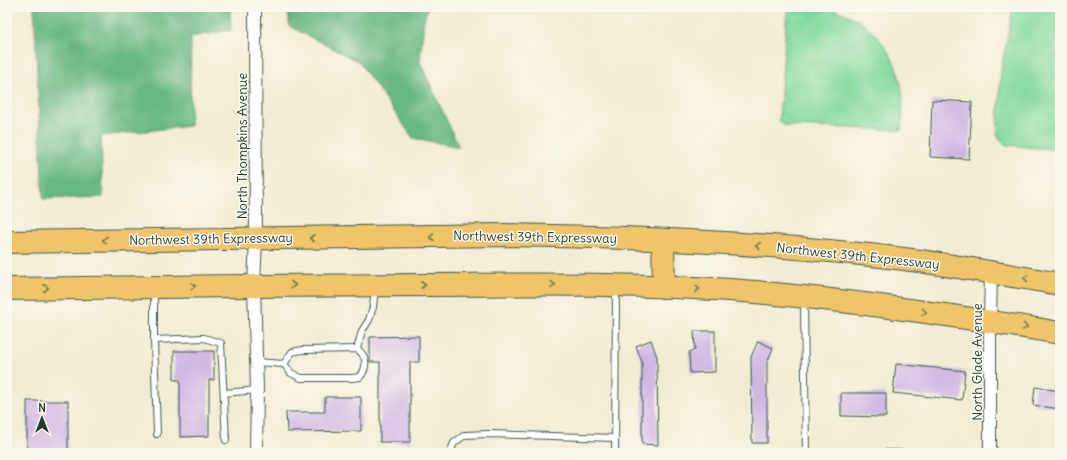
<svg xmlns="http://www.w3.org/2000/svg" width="1067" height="460" font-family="Delius,sans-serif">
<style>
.green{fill:#7fd89d;stroke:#4f8a68}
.forest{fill:#67b884;stroke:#437a5c}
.building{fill:#cfb8e2}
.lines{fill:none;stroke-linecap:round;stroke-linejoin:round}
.lane-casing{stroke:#3f574c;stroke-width:8}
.street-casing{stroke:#3f574c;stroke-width:14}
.highway-casing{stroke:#3f574c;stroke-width:24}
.lane{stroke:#fff;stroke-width:6}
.street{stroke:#fff;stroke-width:12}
.highway{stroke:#eec569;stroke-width:22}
.oneway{stroke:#7c7a4c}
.labels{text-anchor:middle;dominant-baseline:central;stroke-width:3;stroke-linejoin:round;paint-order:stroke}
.street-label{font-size:13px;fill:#1f3d34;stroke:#fbf7ec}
</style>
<rect width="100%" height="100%" fill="#fbf7ec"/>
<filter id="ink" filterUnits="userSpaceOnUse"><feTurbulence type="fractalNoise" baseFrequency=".025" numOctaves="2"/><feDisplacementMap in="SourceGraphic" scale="8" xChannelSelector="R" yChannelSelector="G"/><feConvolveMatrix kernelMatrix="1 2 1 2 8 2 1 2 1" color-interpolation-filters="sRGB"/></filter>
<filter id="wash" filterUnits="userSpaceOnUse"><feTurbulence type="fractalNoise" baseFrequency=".012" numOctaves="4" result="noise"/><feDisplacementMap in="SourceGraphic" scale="16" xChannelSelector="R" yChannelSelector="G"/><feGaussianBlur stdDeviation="0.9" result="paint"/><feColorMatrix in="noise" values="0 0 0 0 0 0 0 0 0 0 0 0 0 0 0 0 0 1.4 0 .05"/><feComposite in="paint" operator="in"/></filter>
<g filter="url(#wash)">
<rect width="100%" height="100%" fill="#f2ecd4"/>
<!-- green -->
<g class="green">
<path d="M796,7C808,7 819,7 830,9C867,17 894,48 901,85C904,99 902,115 901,130L785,126L779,121L787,8Z"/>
<path d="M1013,7H1060V150L1006,145L997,136L1001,71Z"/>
</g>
<!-- forest -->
<g class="forest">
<path d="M34,7H230L231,30L191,37L190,126L101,136L103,197L43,199Z"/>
<path d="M288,7H428L424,20L420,62L459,147L413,138L359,62L289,26Z"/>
</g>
<g id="blocks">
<!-- building -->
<g class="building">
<path d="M932,100L972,102L969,159L930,157Z"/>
<path d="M694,331H715V372L690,373L689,352L695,350Z"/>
<path d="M419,336V362H410V442H380V362H370V337Z"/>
<path d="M651,340L657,357L658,445L642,444V362L636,346Z"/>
<path d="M758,341L773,348L767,363V443H752L751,357Z"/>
<path d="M174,351H214V380H209V436L180,437V380H174Z"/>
<path d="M896,364L965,371L962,400L893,393Z"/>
<path d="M1035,387L1060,391V409L1033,405Z"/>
<path d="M841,393H886V417L841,416Z"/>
<path d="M325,397H361V431L287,432L286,412H325Z"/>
<rect x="27" y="401" width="41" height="52"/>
</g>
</g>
</g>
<g filter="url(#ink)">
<use href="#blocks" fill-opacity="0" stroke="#3f574c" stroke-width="1"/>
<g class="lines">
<!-- lane casing -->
<g class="lane-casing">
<g id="lane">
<path d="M154,290V340L157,434"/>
<path d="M804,301L806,453"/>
<path d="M154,340L204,338L221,343L226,440"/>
<path d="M357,349L362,331L369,320L373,307L375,289"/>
<path d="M256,362L284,364L291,373L301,378H353L360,377C368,367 367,356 357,349L302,350L292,352L284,364"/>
<path d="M224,393L257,390"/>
<path d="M450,453L454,443L465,435L489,434L615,438"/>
<path d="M615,453L616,289"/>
<path d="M806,453H904"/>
</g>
</g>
<!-- street casing -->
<g class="street-casing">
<g id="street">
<path d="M255,7L256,238L254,286L257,390L256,453"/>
<path d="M990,453V321L991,272"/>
</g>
</g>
<!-- highway casing -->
<g class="highway-casing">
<g id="highway">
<path d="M663,240L664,287"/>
<path d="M7,242L505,235C643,237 783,243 920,261C967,268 1013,276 1060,284"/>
<path d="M7,289C148,287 290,285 431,285C539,284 648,283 755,292C857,301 959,316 1060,333"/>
</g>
</g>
<!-- lane -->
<use href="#lane" class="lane"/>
<!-- street -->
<use href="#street" class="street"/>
<!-- highway -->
<use href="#highway" class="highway"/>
</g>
<!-- one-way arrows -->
<defs><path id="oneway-chevron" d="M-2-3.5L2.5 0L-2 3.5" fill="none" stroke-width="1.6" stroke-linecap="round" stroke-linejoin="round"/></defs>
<g class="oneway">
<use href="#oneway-chevron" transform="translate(432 237) rotate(179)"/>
<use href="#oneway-chevron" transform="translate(312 238) rotate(180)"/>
<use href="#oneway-chevron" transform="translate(105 240) rotate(179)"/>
<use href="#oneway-chevron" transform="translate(758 246) rotate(-176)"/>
<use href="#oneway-chevron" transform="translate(1026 278) rotate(-170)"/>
<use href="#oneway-chevron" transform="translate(293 285)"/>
<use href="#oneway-chevron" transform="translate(423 285)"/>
<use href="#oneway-chevron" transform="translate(553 285) rotate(1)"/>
<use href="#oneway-chevron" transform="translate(193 286) rotate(-1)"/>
<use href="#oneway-chevron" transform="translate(46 288) rotate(-1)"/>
<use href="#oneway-chevron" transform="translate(697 289) rotate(3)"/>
<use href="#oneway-chevron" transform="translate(924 312) rotate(8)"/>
<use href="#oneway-chevron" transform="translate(1025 327) rotate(9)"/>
</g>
</g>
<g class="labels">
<!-- street labels -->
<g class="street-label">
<text transform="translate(242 146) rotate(-90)">North Thompkins Avenue</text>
<text transform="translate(535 237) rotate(1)">Northwest 39th Expressway</text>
<text transform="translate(211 239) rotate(-1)">Northwest 39th Expressway</text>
<text transform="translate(858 256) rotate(6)">Northwest 39th Expressway</text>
<text transform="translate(977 362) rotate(-90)">North Glade Avenue</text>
</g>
</g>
<!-- margin -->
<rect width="1067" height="460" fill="none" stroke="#fbf7ec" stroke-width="24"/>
<!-- north arrow -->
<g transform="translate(42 418)" stroke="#fbf7ec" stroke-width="3" paint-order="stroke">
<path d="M0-3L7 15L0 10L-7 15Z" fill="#1f3d34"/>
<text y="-6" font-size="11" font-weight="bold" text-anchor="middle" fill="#1f3d34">N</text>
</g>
</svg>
